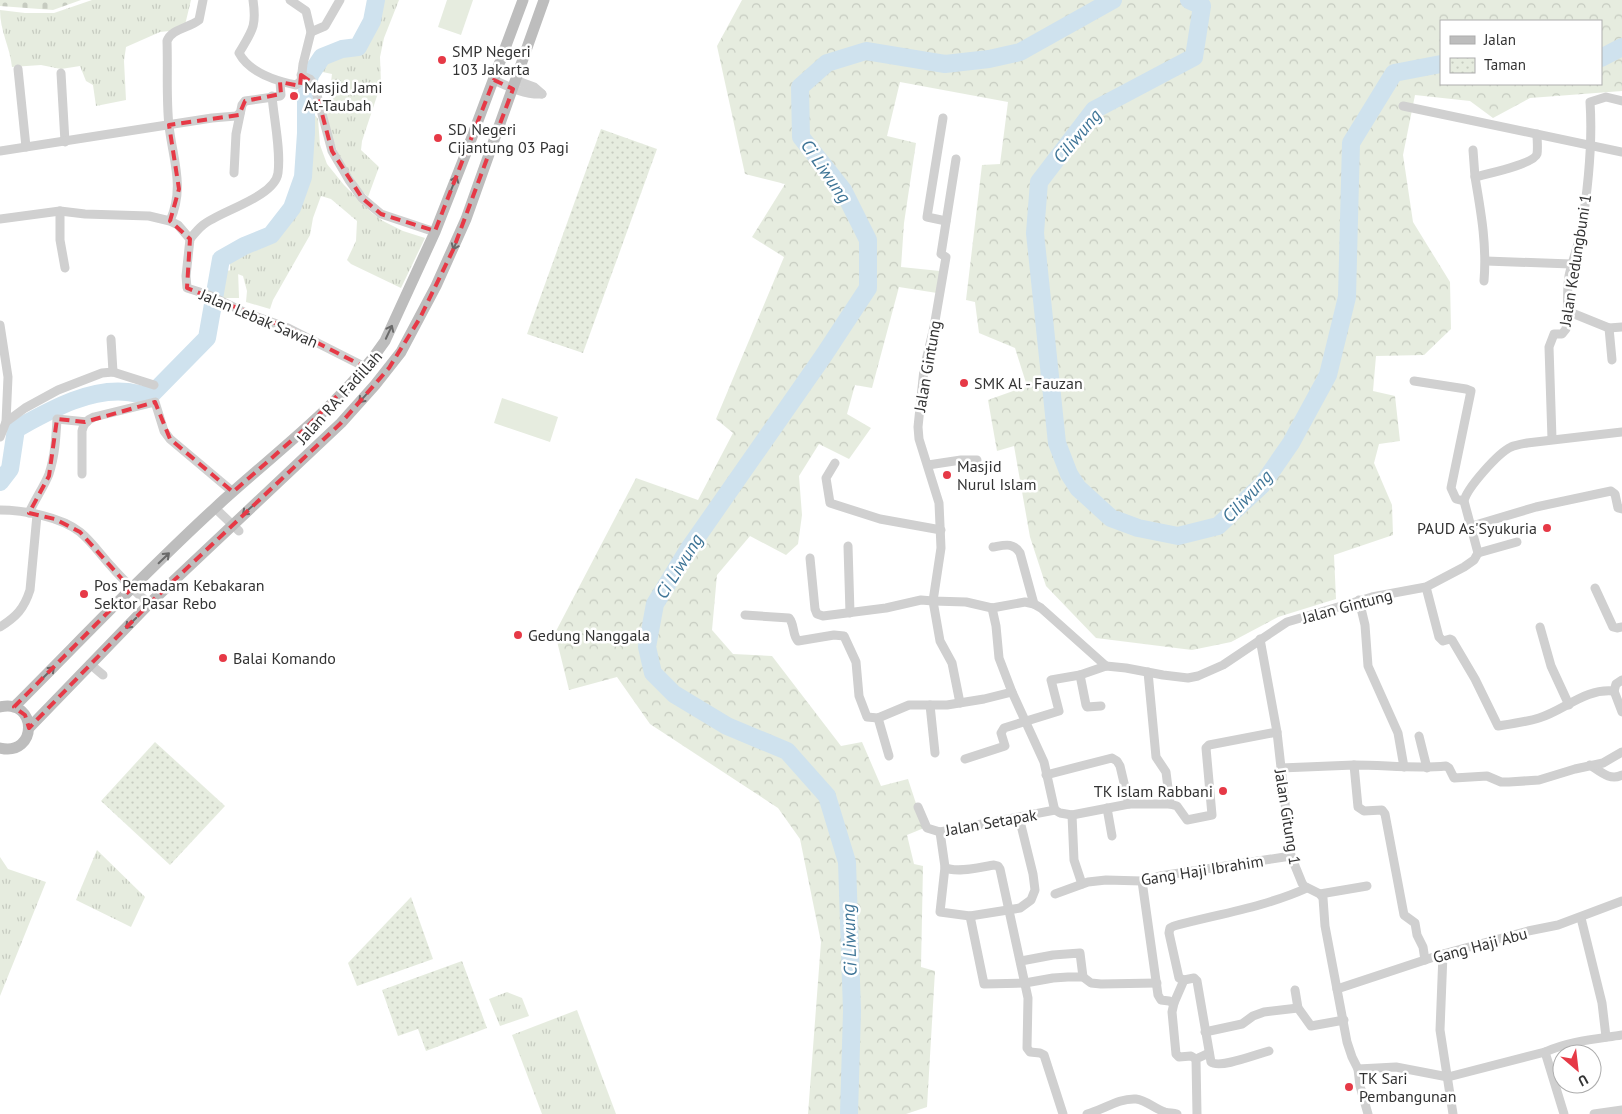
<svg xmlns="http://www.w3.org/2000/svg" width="1622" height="1114" font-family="'PT Sans',sans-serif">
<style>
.grass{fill:url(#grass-tufts)}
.forest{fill:url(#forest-crowns);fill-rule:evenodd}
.cemetery{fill:url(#cemetery-stones)}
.park{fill:url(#park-dots)}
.pitch{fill:#e6ecdf}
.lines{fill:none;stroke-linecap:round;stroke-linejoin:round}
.river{stroke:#cfe2ee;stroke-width:18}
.street{stroke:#d0d0d0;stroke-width:9}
.secondary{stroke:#bdbdbd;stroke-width:11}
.oneway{stroke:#6a6a6a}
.marked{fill:none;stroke:#e63946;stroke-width:4;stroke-dasharray:10 6;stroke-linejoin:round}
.poi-dot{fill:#e63946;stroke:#fff;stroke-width:2}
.labels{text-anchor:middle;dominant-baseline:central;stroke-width:5;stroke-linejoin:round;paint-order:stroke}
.poi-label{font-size:16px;fill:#333;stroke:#fff;text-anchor:start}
.street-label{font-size:16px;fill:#333;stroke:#fff}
.water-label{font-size:18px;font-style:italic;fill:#3f7597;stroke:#fff}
</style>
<defs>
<pattern id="grass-tufts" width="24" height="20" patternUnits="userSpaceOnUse" patternTransform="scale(1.25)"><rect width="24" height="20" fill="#e6ecdf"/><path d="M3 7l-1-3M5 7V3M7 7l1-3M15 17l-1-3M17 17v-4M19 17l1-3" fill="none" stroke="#c6cbc0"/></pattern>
<pattern id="forest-crowns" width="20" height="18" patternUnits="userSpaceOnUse" patternTransform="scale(1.25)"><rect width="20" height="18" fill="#e6ecdf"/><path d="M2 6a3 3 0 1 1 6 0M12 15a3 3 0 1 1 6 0" fill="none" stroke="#c6cbc0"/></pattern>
<pattern id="cemetery-stones" width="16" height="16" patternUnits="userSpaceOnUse" patternTransform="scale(1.25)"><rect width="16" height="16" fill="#e6ecdf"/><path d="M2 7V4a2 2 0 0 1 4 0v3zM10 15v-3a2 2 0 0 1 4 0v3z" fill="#c6cbc0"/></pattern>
<pattern id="park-dots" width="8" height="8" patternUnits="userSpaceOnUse" patternTransform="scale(1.25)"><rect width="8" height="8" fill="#e6ecdf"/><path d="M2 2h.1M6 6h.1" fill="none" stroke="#c6cbc0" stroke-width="1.8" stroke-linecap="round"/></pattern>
</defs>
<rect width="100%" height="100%" fill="#fff"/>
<!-- grass -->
<g class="grass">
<path d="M92,0H191L185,25L179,30L160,32L126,47L124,61L126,100L96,106L93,85L86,81L80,66L61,69L41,65L12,67C10,47 0,31 0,10L25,13H54Z"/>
<path d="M381,0H399L384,38L380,57L381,84L362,141L361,150L379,167L368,197L360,189L339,156L330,132L324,105L329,98L332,74L318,71C328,56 341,56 357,53C372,35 376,22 381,0Z"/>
<path d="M310,109L318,119L320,145L327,164L344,185L372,213L383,221L403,231L425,238L401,288L351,264L347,260L356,241L357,221L331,199L321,196L313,218L310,235L273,300L270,309L246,302L247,291L243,276L230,271V260L235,257L262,248L289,224L304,189L308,177L313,147V123Z"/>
<path d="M97,850L145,897L131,927L76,900Z"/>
<path d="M0,857L8,869L46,882L0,996Z"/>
<path d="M507,992L522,998L529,1016L500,1026L489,999Z"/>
<path d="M577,1010L616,1114H542L512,1035Z"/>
</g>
<!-- forest -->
<path class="forest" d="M742,0H1622V91L1530,98L1493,118L1470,101L1415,95L1403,155L1413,222L1450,282L1451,329L1424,355L1376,356L1373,391L1395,396L1400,441L1379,444L1374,463L1392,505L1393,535L1334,555L1336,599L1278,617L1231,642L1192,650L1096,638L1046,586L1030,537L1014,446L997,451L988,400L1027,386L1015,348L979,333L975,302L966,300L982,165L1000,164L1008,102L900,82L887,136L916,143L904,223L901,267L940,271L937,293L899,287L872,388L855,385L847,414L871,428L849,459L819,444L799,476L802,515L798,544L786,555L750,536L717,575L712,630L733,654L772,656L841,746L862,742L881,786L908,779L924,828L907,835L914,864L923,866L921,967L935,971L927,1107L906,1114H808L821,942L800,839L778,808L650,724L617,677L569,690L555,633L636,478L698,500L733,433L716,419L784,257L752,237L785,184L745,174L717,46ZM1441,21H1601V84H1441Z"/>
<!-- cemetery -->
<path class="cemetery" d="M0,0H81L53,10L0,6Z"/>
<!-- park -->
<g class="park">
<path d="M601,129L657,149L583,353L527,334Z"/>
<path d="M155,742L225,806L170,865L101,801Z"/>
<path d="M411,897L433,959L357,986L348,963Z"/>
<path d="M462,961L487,1028L426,1051L418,1029L398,1036L382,990Z"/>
</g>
<!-- pitch -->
<g class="pitch">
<path d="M447,0H473L461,35L438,27Z"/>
<path d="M238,270L239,298H221L220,271Z"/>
<path d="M502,398L558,417L550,442L494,423Z"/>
</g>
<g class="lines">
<!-- river -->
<g class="river">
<path d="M1189,0L1202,6L1194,57L1094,110L1039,182L1035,233L1057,443L1069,474L1078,488L1111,518L1138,528L1178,536L1218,526L1262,485L1291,443L1328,375L1347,297L1351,143L1394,73L1441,64"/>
<path d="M1601,58L1622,47"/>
<path d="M0,482L10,469L16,429C49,411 88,388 127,392C135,393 143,395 150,396L207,338L221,259L244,246L271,235L292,208L303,177L306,133V96L310,75L322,57L342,49L358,47L372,21L376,0"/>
<path d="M849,1114L852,1011L847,862L827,796L787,751L727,726L674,694L653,673L647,647L655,604L688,550L824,355L868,288V240L843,190L801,137L800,87L827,63L866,51L945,64L989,59L1020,52L1113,0"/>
</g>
<!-- street -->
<g class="street">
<path d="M253,0C257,27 252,31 239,53C249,72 276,81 296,85L301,81L303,64L311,32L306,11L290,0"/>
<path d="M311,32L325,26L340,0"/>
<path d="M18,69L26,147"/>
<path d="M61,73L65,142"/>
<path d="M301,75L310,79L314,84L332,151L349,180L362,198L381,214L435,232"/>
<path d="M494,80C509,87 525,95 542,94"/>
<path d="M515,80L534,87L542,94"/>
<path d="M1403,106L1622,152"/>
<path d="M943,118L927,217L946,221"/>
<path d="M1473,150L1475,177"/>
<path d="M0,151L212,118L236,116L240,113"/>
<path d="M956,159L941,254L946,257L934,327L924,369L918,427L919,439L939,503L941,548L933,601L966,602L992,608L1025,602L1034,604L1041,608L1106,666"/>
<path d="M234,173L236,134L242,105L245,101L280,96L281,95L280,82"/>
<path d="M60,211V240L65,268"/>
<path d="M0,219L60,211L85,214L149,216L170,221L178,225L190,239L186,276L187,288L209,295L246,313L288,328L365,367"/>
<path d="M170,221C185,187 173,160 169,126C166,98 168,69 167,41C171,29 189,28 199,20L203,0"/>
<path d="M190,239C194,234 198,229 203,225C220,211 275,197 278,173C281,150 274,120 272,96"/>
<path d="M1486,261L1571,264"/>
<path d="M1484,281C1487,245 1481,212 1475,177C1486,174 1534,164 1537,154C1538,148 1537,140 1537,134"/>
<path d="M1567,311L1609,328L1622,327"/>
<path d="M0,325L8,377L6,422L0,437"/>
<path d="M1609,328L1612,360"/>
<path d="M111,339L113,372"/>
<path d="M1414,381L1466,389L1471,391L1451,488L1456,499L1464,501"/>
<path d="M6,422L25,408L58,390L102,373L113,372L154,385"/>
<path d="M1552,439L1549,347L1554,334H1562L1566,329C1569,312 1566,294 1569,276C1572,261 1578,247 1581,232C1588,189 1593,145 1590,102L1606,97L1622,101"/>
<path d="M835,463L826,478L830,503L880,519L941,530"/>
<path d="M928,465L961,460H977"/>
<path d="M82,474V431C84,423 87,420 94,417L155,402L164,431L170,439L233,492"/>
<path d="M215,508L239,531"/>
<path d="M0,510C24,510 61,517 80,532C92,542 101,555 111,566C123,580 136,592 149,604"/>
<path d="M29,513C34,501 45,485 49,474C55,456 56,437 57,419L87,422"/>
<path d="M1472,526L1536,507L1611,491L1615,494L1618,508L1622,509"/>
<path d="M848,546L850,613"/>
<path d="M993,547C1005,545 1013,542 1020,553L1034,604"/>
<path d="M1478,553L1517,542"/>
<path d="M810,558L815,609L817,614L823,616L886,608L921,600L933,601L940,641L952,663L960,703"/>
<path d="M1426,587L1439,637L1443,641L1450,639L1452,640L1475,679L1498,726C1511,724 1526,722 1539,718C1565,710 1585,688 1614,691"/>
<path d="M1595,588L1613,627L1617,628L1622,627"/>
<path d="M1359,600L1365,625L1368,666L1398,733L1404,767"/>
<path d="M992,608L996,626L999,658L1012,692L1044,762L1054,807L1055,810L1060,813L1072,815L1129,804H1170L1177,806L1187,820L1212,815L1206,748L1209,745L1277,732"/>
<path d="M745,615L789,618C795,625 792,635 798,641L834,635L844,636L856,662L859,696L867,717L878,718L909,705H947L984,699L1012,692"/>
<path d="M0,627C16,617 24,609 30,590L37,515"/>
<path d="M1540,627L1551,666L1569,705"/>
<path d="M1260,639L1277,732L1291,856L1302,883L1304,886L1320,894L1323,898L1325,926L1347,1042L1352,1057L1358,1069L1360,1086L1368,1114"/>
<path d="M90,664L103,675"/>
<path d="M1148,672L1156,757L1166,772L1170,804"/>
<path d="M1080,675L1086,705L1087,707L1101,706"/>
<path d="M1614,691L1622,712"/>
<path d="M1614,691L1616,684L1622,680"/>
<path d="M930,705L935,753"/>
<path d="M878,718L889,756"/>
<path d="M1419,736L1427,768"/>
<path d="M965,759L1005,746L1001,733L1004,728L1059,711L1051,680L1080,675L1106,666L1126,668L1163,675L1188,678L1198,676L1223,665L1287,622L1372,597L1426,587L1464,567L1474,560L1478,553L1464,501C1467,488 1498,453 1511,447C1516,445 1522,444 1527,443L1622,432"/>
<path d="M1354,765L1358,807L1364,811L1382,810L1385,814L1404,915L1415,923L1417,935L1423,947L1425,960"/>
<path d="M1590,765C1601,772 1610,781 1622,775"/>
<path d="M1281,768C1305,767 1330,766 1354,765C1385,765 1415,769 1446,766L1449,768L1454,778L1487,776L1501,782H1509L1539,780L1575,769L1603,763L1622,752"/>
<path d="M1046,775L1112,758L1117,761L1120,766L1129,804"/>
<path d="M918,807L927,828L940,832L1055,810"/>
<path d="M1107,808L1112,836"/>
<path d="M1072,815L1074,860L1082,884"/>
<path d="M940,832L945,867C955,874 981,867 994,865L998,866L1000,869L1028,998L1027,1048L1030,1052L1040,1053L1044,1055L1063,1114"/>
<path d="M945,867L940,912L970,916L1020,908L1031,900L1035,890L1033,874L1019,817"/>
<path d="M1142,881L1158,995L1161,1000L1169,1001L1174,1003"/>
<path d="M1055,894L1088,882L1106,880L1142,881L1160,876L1291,856"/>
<path d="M1320,894L1367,886"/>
<path d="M970,916L984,984L1025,983L1053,978L1068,977H1083L1091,983L1101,984L1157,983"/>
<path d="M1581,918L1602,1003L1606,1037"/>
<path d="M1443,954L1440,1030L1453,1114"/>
<path d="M1021,961L1053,955L1080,953L1083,977"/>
<path d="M1184,980L1174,1003L1172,1012L1176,1054L1179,1057L1191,1056L1196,1059"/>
<path d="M1337,989L1443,954L1528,931L1558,925L1622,901"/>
<path d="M1295,990L1298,1008L1311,1026L1344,1020"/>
<path d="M1205,1032L1242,1024L1253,1016L1264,1012L1298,1008"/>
<path d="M1269,1051C1257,1054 1220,1069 1211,1062L1197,981L1194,978L1184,980L1179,978L1169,933L1170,928L1174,926C1219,914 1265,907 1307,888"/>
<path d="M1545,1052L1564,1114"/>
<path d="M1358,1069L1396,1067L1448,1077L1545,1052C1569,1041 1596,1039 1622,1035"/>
<path d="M1087,1114C1103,1110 1118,1098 1136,1099C1146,1100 1155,1109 1165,1112C1169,1113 1173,1113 1177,1114"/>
<path d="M1197,1114L1196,1059L1209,1053"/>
<path d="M1594,1114L1622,1110"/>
</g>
<!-- secondary -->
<g class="secondary">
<path d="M0,707C38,698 38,757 0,748"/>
<path d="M14,707C81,640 146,571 216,507C272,455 342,405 385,341L435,232L466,153L523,0"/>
<path d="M29,728L149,604L341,423L375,385L401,352L436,286L466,219L544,0"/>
</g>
</g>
<!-- one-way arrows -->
<defs><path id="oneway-shaft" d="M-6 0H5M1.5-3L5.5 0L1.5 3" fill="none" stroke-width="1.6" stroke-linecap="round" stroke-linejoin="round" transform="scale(1.25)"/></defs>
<g class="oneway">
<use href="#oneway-shaft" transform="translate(454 183) rotate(-68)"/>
<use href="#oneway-shaft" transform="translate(456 243) rotate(113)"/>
<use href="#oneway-shaft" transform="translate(389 332) rotate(-65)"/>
<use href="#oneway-shaft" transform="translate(364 397) rotate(132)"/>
<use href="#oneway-shaft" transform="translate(248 510) rotate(138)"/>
<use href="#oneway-shaft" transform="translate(164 558) rotate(-44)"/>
<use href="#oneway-shaft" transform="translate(131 623) rotate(135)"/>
<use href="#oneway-shaft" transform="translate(49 672) rotate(-45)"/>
</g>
<!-- marked area -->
<path class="marked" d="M301,75L314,84L332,151L362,198L381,214L435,231L494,80L513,89L453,250L420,318L389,368L341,423L149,604L29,728L25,715L14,707L131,589L80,532L55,519L29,513L49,476L57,419L85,422L155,402L170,439L233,492L307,427L365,367L288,328L187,288L190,239L170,221L179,189L169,125L239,115L245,101L281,94L280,82L300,86Z"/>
<!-- markers -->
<g class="poi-dot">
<circle cx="442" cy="60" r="5"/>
<circle cx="294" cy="96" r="5"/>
<circle cx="438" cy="138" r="5"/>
<circle cx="964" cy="383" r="5"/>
<circle cx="947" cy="475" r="5"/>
<circle cx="1547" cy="528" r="5"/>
<circle cx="84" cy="594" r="5"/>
<circle cx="518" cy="635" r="5"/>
<circle cx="223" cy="658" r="5"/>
<circle cx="1223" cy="791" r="5"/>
<circle cx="1349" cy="1087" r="5"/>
</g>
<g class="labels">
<!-- poi labels -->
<g class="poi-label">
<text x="452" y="51">SMP Negeri<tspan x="452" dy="18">103 Jakarta</tspan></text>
<text x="304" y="87">Masjid Jami<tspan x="304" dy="18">At-Taubah</tspan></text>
<text x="448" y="129">SD Negeri<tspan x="448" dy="18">Cijantung 03 Pagi</tspan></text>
<text x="974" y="383">SMK Al - Fauzan</text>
<text x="957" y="466">Masjid<tspan x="957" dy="18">Nurul Islam</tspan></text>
<text x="1537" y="528" text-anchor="end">PAUD As'Syukuria</text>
<text x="94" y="585">Pos Pemadam Kebakaran<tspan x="94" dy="18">Sektor Pasar Rebo</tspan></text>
<text x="528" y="635">Gedung Nanggala</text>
<text x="233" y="658">Balai Komando</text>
<text x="1213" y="791" text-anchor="end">TK Islam Rabbani</text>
<text x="1359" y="1078">TK Sari<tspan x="1359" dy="18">Pembangunan</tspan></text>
</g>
<!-- street labels -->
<g class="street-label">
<text transform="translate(1575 260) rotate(-81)">Jalan Kedungbuni 1</text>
<text transform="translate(259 318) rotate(23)">Jalan Lebak Sawah</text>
<text transform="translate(927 366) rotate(-80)">Jalan Gintung</text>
<text transform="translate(339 397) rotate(-48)">Jalan RA. Fadillah</text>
<text transform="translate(1347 606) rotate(-15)">Jalan Gintung</text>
<text transform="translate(1288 817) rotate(81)">Jalan Gitung 1</text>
<text transform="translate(991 822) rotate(-10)">Jalan Setapak</text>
<text transform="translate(1202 870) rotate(-9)">Gang Haji Ibrahim</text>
<text transform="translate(1480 945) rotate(-15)">Gang Haji Abu</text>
</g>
<!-- water labels -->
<g class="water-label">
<text transform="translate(1077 136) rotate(-50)">Ciliwung</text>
<text transform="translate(826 171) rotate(55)">Ci Liwung</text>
<text transform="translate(1247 496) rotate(-47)">Ciliwung</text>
<text transform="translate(679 566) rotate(-58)">Ci Liwung</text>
<text transform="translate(849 940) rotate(-92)">Ci Liwung</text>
</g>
</g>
<!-- legend -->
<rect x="1440" y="20" width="162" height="65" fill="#ffffff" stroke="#adadad"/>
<rect x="1450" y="36" width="25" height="8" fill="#bdbdbd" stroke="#adadad"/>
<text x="1484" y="45" font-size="15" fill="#333333">Jalan</text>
<rect x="1450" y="58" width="25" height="15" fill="url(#park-dots)" stroke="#adadad"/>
<text x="1484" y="70" font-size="15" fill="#333333">Taman</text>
<!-- north arrow -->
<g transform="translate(1577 1069) rotate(152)"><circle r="24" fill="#ffffff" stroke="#adadad"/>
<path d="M0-4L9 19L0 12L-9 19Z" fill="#e63946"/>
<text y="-8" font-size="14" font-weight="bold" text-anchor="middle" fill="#333333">U</text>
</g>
</svg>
